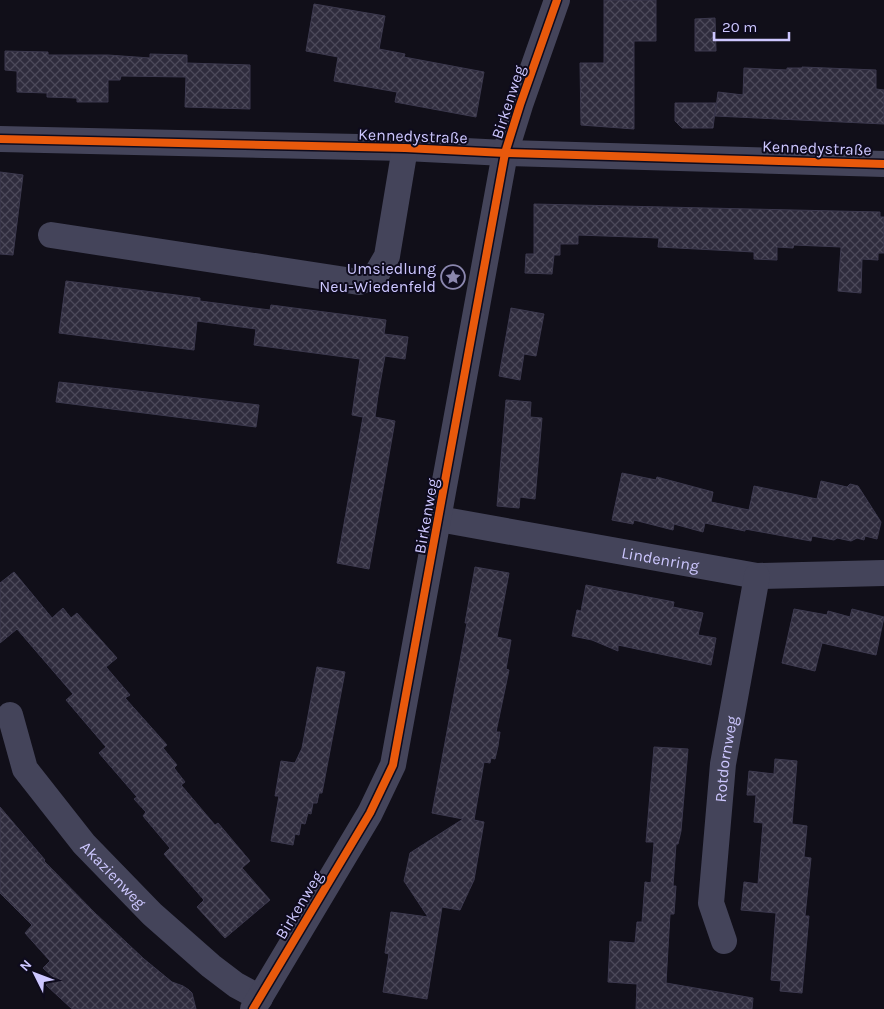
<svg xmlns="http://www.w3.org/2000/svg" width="884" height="1009" font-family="Karla,sans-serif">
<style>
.building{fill:url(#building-cross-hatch);stroke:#3c394e}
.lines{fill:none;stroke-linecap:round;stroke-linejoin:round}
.street{stroke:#44445a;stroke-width:26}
.cycleway-casing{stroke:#0e0b1d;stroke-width:11}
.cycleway{stroke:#e8590c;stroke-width:8}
.labels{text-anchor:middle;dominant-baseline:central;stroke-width:4;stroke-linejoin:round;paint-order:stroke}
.street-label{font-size:16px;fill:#cdc7ff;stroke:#0e0b1d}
.poi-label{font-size:16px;fill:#cdc7ff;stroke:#0e0b1d;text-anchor:end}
</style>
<defs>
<pattern id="building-cross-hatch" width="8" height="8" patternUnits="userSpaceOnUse" patternTransform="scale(1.25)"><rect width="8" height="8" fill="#2f2c3d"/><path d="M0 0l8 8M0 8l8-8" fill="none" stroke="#4c495a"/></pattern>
</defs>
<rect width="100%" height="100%" fill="#110f19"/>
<!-- building -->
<g class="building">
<path d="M604,0H656V41H634V129L581,125L580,63H604Z"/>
<path d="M314,4L385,16L379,49L405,54L404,57L484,72L476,117L395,102L397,92L334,81L338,57L306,51Z"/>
<path d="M715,18L716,51H695V19Z"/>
<path d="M5,51L48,52V55H108L150,58V54L187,55V63L250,65V109L185,107L186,77L121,76L120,80H108V102H77V98L47,97V93L17,92V71L5,70Z"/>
<path d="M802,67L876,70V89L884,90V124L715,116L718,92L743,95L744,68L787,70V68H802Z"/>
<path d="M675,103H716L713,128H682L675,121Z"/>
<path d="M0,172L23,175L13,255L0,254Z"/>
<path d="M534,204L880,212V217H884V253H878V260L862,259L861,293L838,291L841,247L794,245L793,248L777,247V260L754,259V252L658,247L659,238L578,235V244H560V255H554L552,274L525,273L526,254H534Z"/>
<path d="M66,281L200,298V301L270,310L271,305L386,320L384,334L408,337L405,359L385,356L378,395L375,417L395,421L369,569L337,563L363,417L352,415L360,359L254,345L256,329L197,321L194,350L59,333Z"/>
<path d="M511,308L544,314L536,356L524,354L520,380L499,376Z"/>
<path d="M59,382L259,405L256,427L56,402Z"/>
<path d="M506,400L531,402L530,417L542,418L535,499L520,497L519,508L497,506Z"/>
<path d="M622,473L656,480L657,477L713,492L711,502L749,510L754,486L817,499L821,481L847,487L850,484L858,486L881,522L877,539L865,536L864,540L857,538L851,541L837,538L834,540L812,536L811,541L745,529V531L705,523L703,532L674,524L673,530L634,520L633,524L612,520Z"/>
<path d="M475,567L509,573L497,637L511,640L506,669L509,670L496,732H500L498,746L495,759L491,758L490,763L484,762L474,820L484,822L474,880L460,910L442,907L427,999L383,992L389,954L385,953L391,912L428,917L404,881L410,853L463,819L432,813L467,623H465Z"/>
<path d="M14,572L52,618L63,608L71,618L77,613L117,658L106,667L130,695L125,698L167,745L163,748L177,765L174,768L185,782L181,785L215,825L218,823L250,861L242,868L270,900L225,938L197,907L204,900L164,854L170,848L143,816L146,812L134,799L137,797L99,753L106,747L66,700L73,694L17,629L0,643V583Z"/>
<path d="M586,585L674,602L673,607L703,613L698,635L716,638L711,665L618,645V651L592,640L572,636L577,610L581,611Z"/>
<path d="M794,609L827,615L828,611L850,617L852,609L884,617L876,655L822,643L815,671L782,663Z"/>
<path d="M317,667L345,672L322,793H319L317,803H313L311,814L308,813L305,824L301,823L299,835L295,834L293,845L271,841L279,796H275L281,761L295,763L302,748Z"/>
<path d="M654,747L688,749L681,831L678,844H676L673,886H676L674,914H670L666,983L753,998L752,1009H636L637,984L608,982L610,941L635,943L637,922H642L645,882L651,883L654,842H646Z"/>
<path d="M775,759L797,761L792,824L807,826L804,857L811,858L805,916H809L802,993L780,991L781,981L771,980L776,913L741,910L744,882L758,884L763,823L754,822L756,795H747L749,771L774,774Z"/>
<path d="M0,807L45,860L44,861L95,913L144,959L172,982L183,986L189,990L192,993L196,1009H72L46,985L54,978L43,968L50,961L25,933L32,925L0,893Z"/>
</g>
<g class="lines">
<!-- street -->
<g class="street">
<path d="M0,139L405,148L505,153L884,164"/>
<path d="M51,235L359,282L376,275L387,256L405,148"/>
<path id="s1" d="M439,519L757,576L884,573"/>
<path id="s2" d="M10,715L25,769L84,844L152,914L211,966L236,985L260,998"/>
<path id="s3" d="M724,941L711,903L723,764L757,576"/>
<path d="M253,1009L370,813L393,765L505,153L520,105L557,0"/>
</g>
<!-- cycleway casing -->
<g class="cycleway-casing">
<g id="cycleway">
<path d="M0,139L405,148L505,153L884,164"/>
<path d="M253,1009L370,813L393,765L505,153L520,105L557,0"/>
</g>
</g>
<!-- cycleway -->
<use href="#cycleway" class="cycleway"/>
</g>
<!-- icons -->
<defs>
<g id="sight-ring" transform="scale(1.25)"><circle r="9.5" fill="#0e0b1d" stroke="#8b87ae" stroke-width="1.5"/><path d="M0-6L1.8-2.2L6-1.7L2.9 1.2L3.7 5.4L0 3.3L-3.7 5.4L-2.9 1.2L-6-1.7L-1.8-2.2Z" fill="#8b87ae"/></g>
</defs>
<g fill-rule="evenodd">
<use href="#sight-ring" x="453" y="277"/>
</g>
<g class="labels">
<!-- street labels -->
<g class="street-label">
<text transform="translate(508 102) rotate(-72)">Birkenweg</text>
<text transform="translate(413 136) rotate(2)">Kennedystraße</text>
<text transform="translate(817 148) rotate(2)">Kennedystraße</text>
<text transform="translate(426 516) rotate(-80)">Birkenweg</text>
<text stroke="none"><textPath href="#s1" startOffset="225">Lindenring</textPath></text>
<text stroke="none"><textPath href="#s3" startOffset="185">Rotdornweg</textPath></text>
<text stroke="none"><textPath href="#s2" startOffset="194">Akazienweg</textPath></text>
<text transform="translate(299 905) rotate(-59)">Birkenweg</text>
</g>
<!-- poi labels -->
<g class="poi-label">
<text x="436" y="268">Umsiedlung<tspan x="436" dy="18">Neu-Wiedenfeld</tspan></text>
</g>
</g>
<!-- north arrow -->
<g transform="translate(35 974) rotate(312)" stroke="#0e0b1d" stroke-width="4" paint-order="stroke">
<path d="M0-4L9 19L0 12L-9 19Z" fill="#cdc7ff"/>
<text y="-8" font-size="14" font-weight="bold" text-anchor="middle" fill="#cdc7ff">N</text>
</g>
<!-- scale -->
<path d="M714 32v8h75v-8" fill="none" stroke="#cdc7ff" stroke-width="2.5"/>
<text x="722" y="32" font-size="15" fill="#cdc7ff" stroke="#0e0b1d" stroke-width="4" paint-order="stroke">20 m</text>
</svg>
